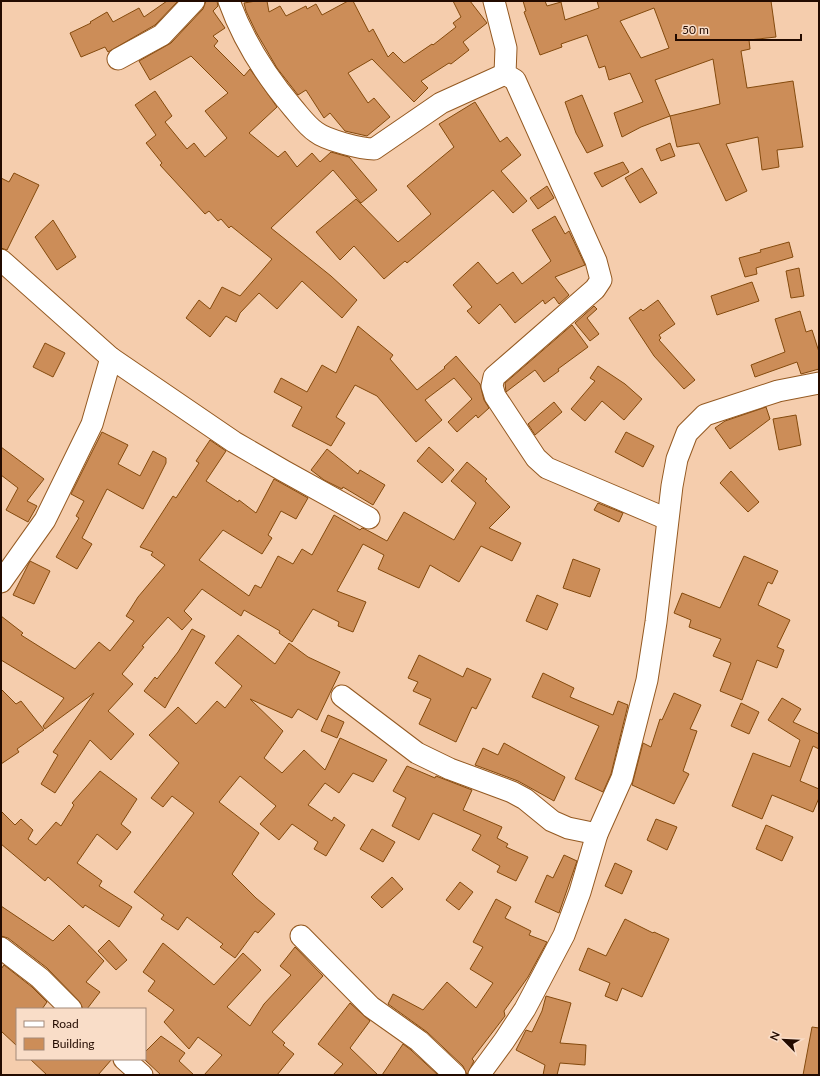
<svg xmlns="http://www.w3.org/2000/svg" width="820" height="1076" font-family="Lato,sans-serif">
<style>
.building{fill:#cc8d58;stroke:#844a0d;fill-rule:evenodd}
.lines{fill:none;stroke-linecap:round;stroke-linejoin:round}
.minor-casing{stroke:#945921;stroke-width:23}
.minor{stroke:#fff;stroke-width:21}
</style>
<rect width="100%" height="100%" fill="#f5cdad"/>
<!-- building -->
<g class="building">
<path d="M167,1H178L155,25L108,52L105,47L81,57L70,33L91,23L90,22L107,12L113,22L139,8L144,17Z"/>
<path d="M206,1H217L218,6L213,11L225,28L213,36L218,41L214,46L244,76L250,69L277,107L249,133L278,157L285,151L297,167L312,153L320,162L331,152L349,157L377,190L361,203L333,170L271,228L331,276L357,300L342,318L302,281L277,309L259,293L240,313L236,322L226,316L210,337L186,318L199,300L210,309L222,287L240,296L272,259L231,226L229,228L221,219L218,221L209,211L205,214L160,165L162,163L146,143L156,135L135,105L155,91L172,116L165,122L187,149L194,143L205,157L227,138L205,111L228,93L191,56L150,80L139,61L171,43L203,9Z"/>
<path d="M256,1H267L269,12L280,6L286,16L306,6L307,9L316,4L322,15L348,1H353L369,32L373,29L388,57L393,52L404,63L432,44L433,45L456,27L453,23L461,17L453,1H470L487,23L463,42L469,50L451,64L449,63L421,81L428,88L414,102L372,59L348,73L368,103L374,98L390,117L367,136L345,131L330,113L324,118L306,90L298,95L277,68L256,32L246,11L244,3Z"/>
<path d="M523,1H545L547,6L561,2L565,20L599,8L597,1H771L776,37L749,40L750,49L741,51L747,88L793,81L803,147L777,150L779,167L762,170L758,137L726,144L747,191L726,201L699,143L677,147L670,116L641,127L622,137L614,113L643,102L630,73L609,80L605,66L599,68L587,35L561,44L562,47L540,55L524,12L526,11ZM654,8L669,48L641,58L620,21ZM713,59L720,104L670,116L655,80Z"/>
<path d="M582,95L603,146L587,153L576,133L565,102Z"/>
<path d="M475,102L500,142L507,137L521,155L501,171L527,201L513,213L493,190L407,263L405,261L384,279L354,246L340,260L316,232L356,199L398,242L431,214L407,186L454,147L439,124Z"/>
<path d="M670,143L675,156L661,161L656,149Z"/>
<path d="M623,162L629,172L602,187L594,173Z"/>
<path d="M642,168L657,193L640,203L625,178Z"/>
<path d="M14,173L39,185L7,250L1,248V178L9,182Z"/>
<path d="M547,186L554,198L538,209L530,198Z"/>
<path d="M555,216L565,234L569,231L585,265L555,277L569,295L559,304L554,297L545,304L543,300L515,323L500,304L479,324L467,311L472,307L453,285L478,262L497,284L513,272L522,284L551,261L532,230Z"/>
<path d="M53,220L76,257L57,270L35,237Z"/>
<path d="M789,242L793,257L756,268L757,274L745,277L739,258L761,252L760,250Z"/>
<path d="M799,268L804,296L791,298L786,271Z"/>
<path d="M752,282L759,301L717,315L711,296Z"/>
<path d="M658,300L675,324L659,335L661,338L659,340L695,380L684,389L654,356L629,318L641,309L643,311Z"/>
<path d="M594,306L597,309L587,318L599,334L590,341L575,323Z"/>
<path d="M800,311L806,332L812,330L819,352V369L801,374L797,362L755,377L751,365L785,352L775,319Z"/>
<path d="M572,325L588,347L558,369L559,371L544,382L535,370L506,392L505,383Z"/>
<path d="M358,326L393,355L390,359L417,390L445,368L444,367L456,356L480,384L484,400L489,408L478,418L476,415L457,432L448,422L472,399L454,378L425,400L442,420L416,442L377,396L355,385L336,417L345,423L331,446L292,426L302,407L274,392L281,378L307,392L322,365L336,373Z"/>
<path d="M45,343L65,353L53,377L33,367Z"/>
<path d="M598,366L625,384L642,399L624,420L602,401L585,421L571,409L595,381L590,378Z"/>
<path d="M554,402L562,412L535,435L528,424Z"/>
<path d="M766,407L770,419L730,449L715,428L725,421Z"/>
<path d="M796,415L801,445L779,450L773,419Z"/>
<path d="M102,432L128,445L118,464L140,476L153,451L166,458V463L143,509L107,489L82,538L92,544L77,569L56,557L79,518L76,516L84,501L71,494Z"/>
<path d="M626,432L654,446L643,467L615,452Z"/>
<path d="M210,440L226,451L206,481L238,502L239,500L256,513L274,479L308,498L296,519L281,511L268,535L272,538L262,554L223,530L199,560L249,596L255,585L261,588L278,556L293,564L302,549L312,555L334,515L360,530L362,528L365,529L387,541L404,512L454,540L476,503L451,481L467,462L487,479L485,481L510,507L489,528L521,543L512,561L481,546L459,582L430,565L419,588L378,569L384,555L363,544L337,591L366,602L353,632L338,626L339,622L313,609L292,642L279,633L280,631L244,610L241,616L202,589L184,611L192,619L182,630L168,617L142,646L144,647L122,674L133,684L108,711L134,734L111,760L90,740L55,793L41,784L58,755L53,752L94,693L45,729L43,726L64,698L1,660V616L23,633L21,635L75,669L99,642L110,651L134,621L126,616L138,597L165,565L151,555L153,552L140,547L173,496L176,498L199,463L196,461Z"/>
<path d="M1,447L44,479L27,501L37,506L28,522L6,510L18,488L1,475Z"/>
<path d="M429,447L454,470L442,483L417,461Z"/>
<path d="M327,449L358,474L360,470L385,485L373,505L343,487L342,489L324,480L311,470Z"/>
<path d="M731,471L759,502L748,512L720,483Z"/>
<path d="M598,503L623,513L619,522L594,510Z"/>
<path d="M744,556L778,571L772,584L768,582L758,605L790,620L777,647L784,650L777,668L757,660L742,700L720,691L731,663L713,656L721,639L689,627L691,620L674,613L682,593L720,608Z"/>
<path d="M573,559L600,569L590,597L563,588Z"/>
<path d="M30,561L50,571L34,604L13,595Z"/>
<path d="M537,595L558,604L547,630L526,621Z"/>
<path d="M192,629L205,636L165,708L144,691L155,677L157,679L178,652Z"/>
<path d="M238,635L275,664L289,643L308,657L340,672L317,720L298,709L292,718L250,699L283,731L264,758L282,773L304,750L325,770L340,738L387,760L373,782L353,773L339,793L325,783L308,805L332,821L334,817L345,825L326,856L314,849L318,842L292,824L279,840L260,824L276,806L240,776L219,802L259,833L232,874L256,898L275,914L258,933L255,931L235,958L220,947L223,944L187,917L178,930L161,919L164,915L134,892L194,813L172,796L163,807L151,798L179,763L149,735L178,707L196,724L217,701L225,708L242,686L215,663Z"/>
<path d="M419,655L463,677L467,668L491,679L476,709L472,707L456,742L419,724L431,699L413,691L418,682L408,678Z"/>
<path d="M543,673L574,688L570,697L613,715L618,701L628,705L611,774L603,792L575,779L599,726L532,697Z"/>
<path d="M1,689L16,704L21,701L44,730L17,749L19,752L1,764Z"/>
<path d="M674,693L701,705L690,729L697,731L683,771L689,774L674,804L632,785L643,743L651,747L660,719L662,720Z"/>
<path d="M782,698L801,709L793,722L819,734V749L813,746L800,781L819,789V798L813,812L772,795L762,819L732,806L753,753L790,767L800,740L768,720Z"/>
<path d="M741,703L759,712L749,734L731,726Z"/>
<path d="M328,715L344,722L337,738L321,731Z"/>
<path d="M504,743L565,777L554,801L518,781L475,765L483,748L498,755Z"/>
<path d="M407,766L435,778L436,776L472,790L463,810L502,827L497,838L508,844L506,847L528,857L516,881L497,872L500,866L472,850L481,835L433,813L419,840L392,826L406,798L393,791Z"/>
<path d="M100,771L137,799L121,824L131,832L117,850L97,834L77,863L102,881L99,886L132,907L119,927L85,905L83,908L48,877L45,881L1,844V811L15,825L21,819L33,830L28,839L36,845L56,822L61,826L74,805L72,803Z"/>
<path d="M656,819L677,827L667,850L647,840Z"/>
<path d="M766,825L793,837L782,861L756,849Z"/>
<path d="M372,829L395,842L383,862L360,849Z"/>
<path d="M564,855L577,861L559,913L535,902L547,875L553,878Z"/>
<path d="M615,863L632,871L622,894L605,886Z"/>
<path d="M392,877L403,889L382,908L371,897Z"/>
<path d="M460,882L473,892L459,910L446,900Z"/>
<path d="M496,899L511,907L505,918L531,931L529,935L547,942L528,977L504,1011L505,1016L472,1059L474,1061L467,1075L463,1066L427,1032L388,1004L393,994L423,1010L447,982L476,1008L493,983L470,969L483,947L473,942Z"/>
<path d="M1,906L53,941L69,925L104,961L86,982L100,992L87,1009H83L79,1001L47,968L8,938L1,936Z"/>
<path d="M625,919L653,933L654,932L669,939L642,997L622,988L617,1001L605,996L610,983L579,970L588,948L606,956Z"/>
<path d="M109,940L127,960L116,970L98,951Z"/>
<path d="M163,943L214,985L243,953L261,970L227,1007L250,1026L264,1004L291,975L280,966L295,947L323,976L272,1032L285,1043L283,1045L294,1054L277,1075H204L222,1055L198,1037L189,1049L164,1022L174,1010L148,991L155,981L143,972Z"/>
<path d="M4,965L32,987L47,1002L42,1009H17V1046L1,1031V969Z"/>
<path d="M546,996L571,1003L560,1043L586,1045L585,1065L560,1063L557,1075H543L545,1065L516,1050L526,1030L532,1032L542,1011Z"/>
<path d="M350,1003L370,1021L350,1048L378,1075H333L343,1064L318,1044Z"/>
<path d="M812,1027L819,1028V1075H803Z"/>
<path d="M161,1036L185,1053L179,1061L194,1075H161L145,1060V1052Z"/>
<path d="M403,1044L411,1050L438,1075H382Z"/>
<path d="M30,1059H112L98,1075H47Z"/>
</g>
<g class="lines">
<!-- minor casing -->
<g class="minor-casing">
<g id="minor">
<path d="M229,1C243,40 266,76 293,108C300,116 307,126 316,132C326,140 361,149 374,149L441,103L505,74"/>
<path d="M494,1L506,48L505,74L515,80L596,261L601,280L595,289L494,377L492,386L495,396L536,458L547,468L667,519"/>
<path d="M118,59L162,35L194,1"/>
<path d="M1,260L111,358L92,424L45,520L1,582"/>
<path d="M111,358L234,442L284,471L369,518"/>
<path d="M342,696L417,753L450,769L512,792L525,799L552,821L568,828L597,834"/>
<path d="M301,936L371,1007L419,1041L455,1075"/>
<path d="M1,948L40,978L71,1009"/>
<path d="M124,1059L142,1075"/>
<path d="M479,1075L504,1041L525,1009L564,935L580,892L597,834L622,778L647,680L656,622L672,486L677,459L687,433L705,415L778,391L819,383"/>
</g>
</g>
<!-- minor -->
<use href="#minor" class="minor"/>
</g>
<!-- border -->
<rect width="820" height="1076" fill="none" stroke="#230b00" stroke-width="4"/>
<!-- legend -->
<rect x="16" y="1008" width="130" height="52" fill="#f9ddc8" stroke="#a38978"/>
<rect x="24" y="1021" width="20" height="6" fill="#ffffff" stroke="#a38978"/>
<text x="52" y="1028" font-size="12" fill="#230b00">Road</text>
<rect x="24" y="1038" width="20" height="12" fill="#cc8d58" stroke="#a38978"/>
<text x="52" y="1048" font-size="12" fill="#230b00">Building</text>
<!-- north arrow -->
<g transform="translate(784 1040) rotate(294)" stroke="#f9ddc8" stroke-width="3" paint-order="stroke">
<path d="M0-3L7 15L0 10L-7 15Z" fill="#230b00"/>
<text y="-6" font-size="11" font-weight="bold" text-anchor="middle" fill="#230b00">N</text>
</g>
<!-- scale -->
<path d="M676 34v6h125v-6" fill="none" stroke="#230b00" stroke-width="2"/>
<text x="682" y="34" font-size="12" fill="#230b00" stroke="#f9ddc8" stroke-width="3" paint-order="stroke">50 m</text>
</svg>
